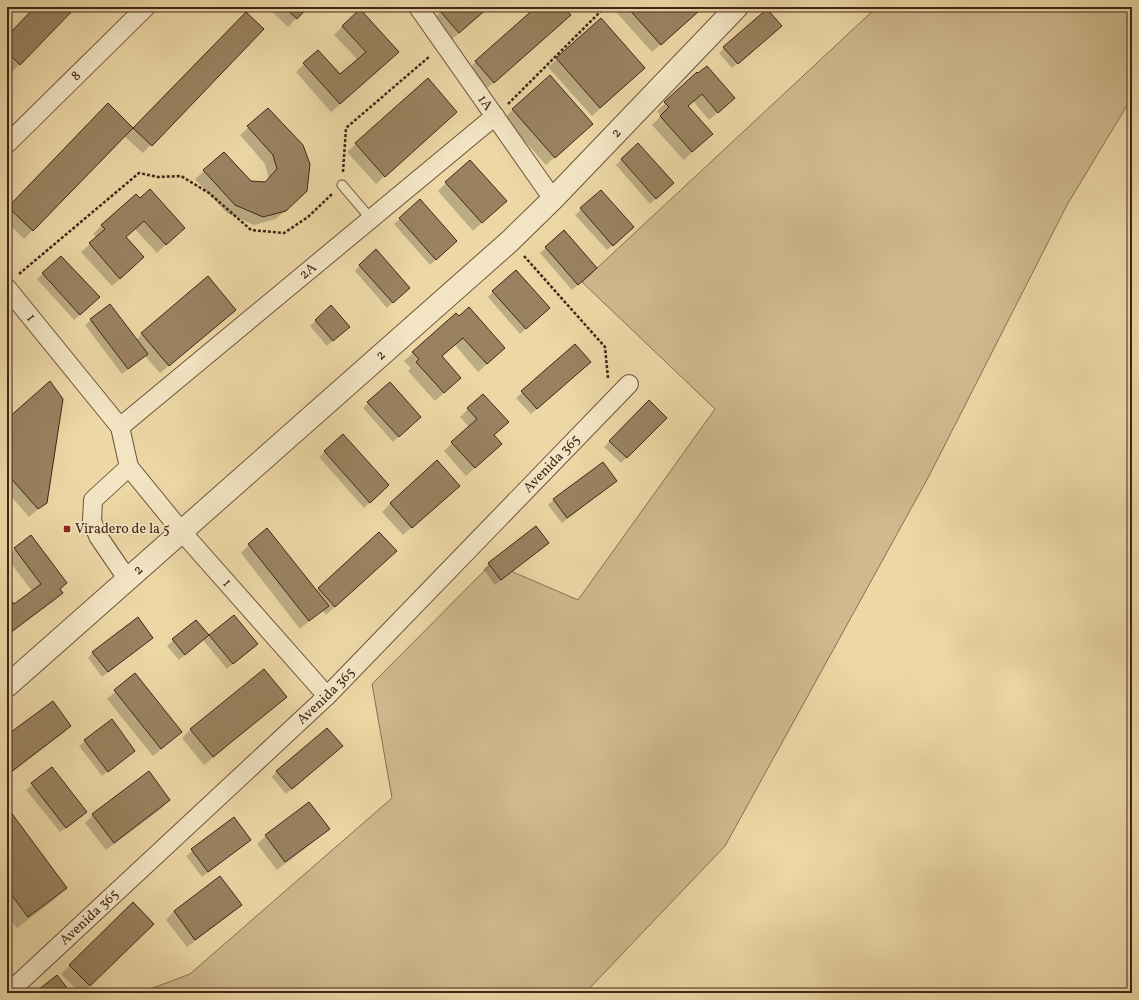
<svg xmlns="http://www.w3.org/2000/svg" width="1139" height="1000" font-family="Vollkorn,serif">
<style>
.green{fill:#cfb98d;stroke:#886f52}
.shadow{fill:#0003}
.building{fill:#9a8261;stroke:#412518}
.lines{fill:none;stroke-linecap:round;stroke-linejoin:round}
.service-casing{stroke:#6c523b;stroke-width:11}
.minor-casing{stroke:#6c523b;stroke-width:20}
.tertiary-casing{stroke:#6c523b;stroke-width:24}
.path{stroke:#412518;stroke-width:2.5;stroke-dasharray:3 2;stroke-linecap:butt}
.service{stroke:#f3e5c4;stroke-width:9}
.minor{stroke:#f3e5c4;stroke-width:18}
.tertiary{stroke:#f3e5c4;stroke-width:22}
.poi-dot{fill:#8f2418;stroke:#f3e5c4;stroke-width:1.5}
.labels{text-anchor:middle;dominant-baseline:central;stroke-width:3.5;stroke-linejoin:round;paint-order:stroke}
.street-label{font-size:14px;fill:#412518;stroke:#f3e5c4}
.poi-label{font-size:14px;fill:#412518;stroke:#f3e5c4;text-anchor:start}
</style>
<rect width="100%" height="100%" fill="#ecd7a5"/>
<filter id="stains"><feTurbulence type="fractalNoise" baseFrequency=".005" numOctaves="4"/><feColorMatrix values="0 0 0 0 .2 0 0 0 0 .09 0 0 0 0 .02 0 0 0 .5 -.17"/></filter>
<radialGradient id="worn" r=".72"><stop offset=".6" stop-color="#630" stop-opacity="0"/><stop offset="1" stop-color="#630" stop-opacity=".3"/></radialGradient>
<!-- green -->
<path class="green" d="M877,7H1132V97L1067,205L929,476L725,846L585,993H140L190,974L392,798L372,684L492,563L578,600L715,409L582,282Z"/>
<!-- shadow -->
<g class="shadow">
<path d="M36,7H75L9,75L7,73V37Z"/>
<path d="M267,7H307L288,27Z"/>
<path d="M446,7H489L450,41L432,20Z"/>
<path d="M537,7H563L562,23L485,90L467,70Z"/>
<path d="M620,7H695L690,19L652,52L615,11Z"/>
<path d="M787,7H798L792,12Z"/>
<path d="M246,13L263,29L143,153L124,136L24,239L7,222V209L108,105L133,129Z"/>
<path d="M343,26L389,61L331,112L296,72L304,64L340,76L358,60L334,35Z"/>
<path d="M775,31L732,68L719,53L724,48Z"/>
<path d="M557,59L644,68L592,116L548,67Z"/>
<path d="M697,74L725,106L709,120L693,101L687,107L703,142L684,160L652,125L661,116L657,111Z"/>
<path d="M550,77L583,132L546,165L504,118Z"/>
<path d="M268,109L298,199L276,219L254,225L227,213L195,179L204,171L251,182L264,183L269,179L265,164L240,135Z"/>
<path d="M456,112L376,184L347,152L356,144Z"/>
<path d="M638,144L667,189L650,204L616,165Z"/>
<path d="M446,183L497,209L473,231L438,191Z"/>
<path d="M601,191L627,233L607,250L575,215Z"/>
<path d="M140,199L175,236L157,253L135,229L125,238L134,266L112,286L81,252L97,238L93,234L102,225Z"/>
<path d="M420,201L450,246L430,265L394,224Z"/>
<path d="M564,232L591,274L572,290L540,253Z"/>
<path d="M61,257L93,303L74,320L37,279Z"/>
<path d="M360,265L403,293L387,308L355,271Z"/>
<path d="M493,292L543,313L520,334L488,297Z"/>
<path d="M109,305L136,340L142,334L226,318L160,373L145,356L122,374L85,325Z"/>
<path d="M331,307L343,332L327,346L310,326Z"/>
<path d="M456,314L496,356L478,372L455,345L441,357L460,378L435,401L408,371L411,368L404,361Z"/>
<path d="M575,345L584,367L531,414L516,398Z"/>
<path d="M649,402L665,418L621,463L604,447Z"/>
<path d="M368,403L414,423L393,442L363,408Z"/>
<path d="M468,409L493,436L492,452L466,476L444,451L469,427L460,417Z"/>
<path d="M7,420L46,502L29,517L7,492Z"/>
<path d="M343,436L382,491L364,508L319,457Z"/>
<path d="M610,486L562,523L548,505L554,500Z"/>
<path d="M450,494L403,535L382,512L391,503Z"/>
<path d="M536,527L548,543L495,585L483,569Z"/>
<path d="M379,533L387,559L326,615L322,610L300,629L241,553L249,545L316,591Z"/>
<path d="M15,549L62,593L54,601L7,636V597L13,605L32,591L7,558Z"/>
<path d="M233,616L251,649L227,669L203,640L179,660L167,646L195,621L208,637Z"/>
<path d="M152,638L102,677L88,658L93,652Z"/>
<path d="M264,670L286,697L277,705L204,765L182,738L190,730Z"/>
<path d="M135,675L181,732L153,756L107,699Z"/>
<path d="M70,726L62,734L7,776V737Z"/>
<path d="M85,741L134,751L102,776L79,746Z"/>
<path d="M336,751L286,794L272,777L277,771Z"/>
<path d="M52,769L80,817L60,832L26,790Z"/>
<path d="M169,800L161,809L106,850L85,823L93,815Z"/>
<path d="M7,809L66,888L55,899L17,928L7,915Z"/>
<path d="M234,818L250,840L202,877L186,856Z"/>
<path d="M328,829L320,837L277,870L257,844L266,836Z"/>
<path d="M133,904L152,924L82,993H80L61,974Z"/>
<path d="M241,905L232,913L187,947L166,920L174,911Z"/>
</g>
<!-- building -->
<g class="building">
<path d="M35,7H76L20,65L7,52V36Z"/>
<path d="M284,7H308L297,19Z"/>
<path d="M445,7H489L459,33L440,11Z"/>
<path d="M536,7H564L571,15L494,83L475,61Z"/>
<path d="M627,7H696L699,11L661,45Z"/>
<path d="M360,9L399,52L340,104L303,63L318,50L340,74L366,52L342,26Z"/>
<path d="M767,9L782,26L738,64L723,47Z"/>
<path d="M246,12L264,29L152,146L133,128Z"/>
<path d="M601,18L645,68L600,108L556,58Z"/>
<path d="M707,66L735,98L718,113L702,94L688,106L713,134L692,152L660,116L669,107L664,102L697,72L698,73Z"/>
<path d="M550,75L593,124L555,158L512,109Z"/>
<path d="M428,78L457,112L385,177L355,143Z"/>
<path d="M108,103L133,128L33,231L8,207Z"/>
<path d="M268,108L303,145L310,164L307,191L286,211L263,217L235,205L203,170L224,152L251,181L265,182L277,169L273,155L247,126Z"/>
<path d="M638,143L674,183L656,199L621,159Z"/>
<path d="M470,160L507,201L482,223L445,182Z"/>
<path d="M150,189L185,228L166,245L144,221L126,237L144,257L120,279L89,243L105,229L101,225L136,194L140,198Z"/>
<path d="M601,190L634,227L613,246L580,208Z"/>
<path d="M420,199L457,241L436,260L399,218Z"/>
<path d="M564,230L597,268L578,285L545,247Z"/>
<path d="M376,249L410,288L393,303L359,265Z"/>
<path d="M61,256L100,297L80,315L42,273Z"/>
<path d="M516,270L550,308L526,329L492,291Z"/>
<path d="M208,276L236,310L169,366L141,333Z"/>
<path d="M110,304L148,354L128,369L90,319Z"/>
<path d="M331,305L350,327L333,341L315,320Z"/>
<path d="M469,307L505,348L487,364L463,338L442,356L461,378L444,393L416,362L419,359L412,352L456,313L459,316Z"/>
<path d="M575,344L591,362L537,409L521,391Z"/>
<path d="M50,381L63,399L47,503L38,509L7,474V419Z"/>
<path d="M390,382L421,417L399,437L367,402Z"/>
<path d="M483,394L509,422L494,435L502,444L475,468L451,442L477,419L467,408Z"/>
<path d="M649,400L667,418L627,458L609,441Z"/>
<path d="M343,434L389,485L370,503L324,451Z"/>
<path d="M437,460L460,486L412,528L390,503Z"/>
<path d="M603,462L617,481L567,518L553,499Z"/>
<path d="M536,526L549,543L501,580L488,563Z"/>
<path d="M267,528L329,606L309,621L248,544Z"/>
<path d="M379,532L397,551L335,607L318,588Z"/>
<path d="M31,535L67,583L60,589L63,593L11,632L7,626V595L14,604L41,584L14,548Z"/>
<path d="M234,615L258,644L233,664L209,635Z"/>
<path d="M138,617L153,638L108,672L92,652Z"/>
<path d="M196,620L209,635L185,655L172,639Z"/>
<path d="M264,669L287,697L213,757L190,729Z"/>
<path d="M135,673L182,732L161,749L114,690Z"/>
<path d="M53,701L71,726L7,775V735Z"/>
<path d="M112,719L135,751L108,772L84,740Z"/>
<path d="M327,728L343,746L292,789L276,771Z"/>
<path d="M52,767L87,812L66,828L31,783Z"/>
<path d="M149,771L170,800L114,843L92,814Z"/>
<path d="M309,802L330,829L285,862L265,835Z"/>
<path d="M7,807L67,888L28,917L7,889Z"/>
<path d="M234,817L251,840L208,872L191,849Z"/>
<path d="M220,876L242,905L195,940L174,911Z"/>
<path d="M133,902L154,924L90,986L69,965Z"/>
<path d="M57,975L71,993H30L36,988L38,990Z"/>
</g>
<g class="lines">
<!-- service casing -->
<g class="service-casing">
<path id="service" d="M342,185L371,219"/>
</g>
<!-- minor casing -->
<g class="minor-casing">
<g id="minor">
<path id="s1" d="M418,7L553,199"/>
<path id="s2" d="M7,144L146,7"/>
<path id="s3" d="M7,288L120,427L129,467L182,532L327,696"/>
<path id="s4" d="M120,427L495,116"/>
<path d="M128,580L98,536L92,521L93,500L129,467"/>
<path id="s5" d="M8,993L327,696L629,384"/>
</g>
</g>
<!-- tertiary casing -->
<g class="tertiary-casing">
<g id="tertiary">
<path id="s6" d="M7,686L510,241L553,199L737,7"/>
</g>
</g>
<!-- path -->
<g class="path">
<path d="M508,104L605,7"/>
<path d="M343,172L346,128L430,56"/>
<path d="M524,256L605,347L608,378"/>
<path d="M19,274L139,173L158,177L181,176L209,193L251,230L284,233L308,217L332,194"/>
</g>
<!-- service -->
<use href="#service" class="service"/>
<!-- minor -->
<use href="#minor" class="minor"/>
<!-- tertiary -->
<use href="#tertiary" class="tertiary"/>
</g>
<!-- markers -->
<rect class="poi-dot" x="63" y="525" width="8" height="8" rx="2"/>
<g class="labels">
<!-- street labels -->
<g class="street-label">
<text stroke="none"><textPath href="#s2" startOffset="97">8</textPath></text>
<text stroke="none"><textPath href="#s1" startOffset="117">1A</textPath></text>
<text stroke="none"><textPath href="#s6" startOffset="823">2</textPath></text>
<text stroke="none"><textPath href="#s4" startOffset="244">2A</textPath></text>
<text stroke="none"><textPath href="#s3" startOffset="38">1</textPath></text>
<text stroke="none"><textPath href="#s6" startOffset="499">2</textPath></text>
<text stroke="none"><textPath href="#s5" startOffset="759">Avenida 365</textPath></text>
<text stroke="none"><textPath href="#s6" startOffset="175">2</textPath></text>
<text stroke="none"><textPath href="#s3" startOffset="372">1</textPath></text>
<text stroke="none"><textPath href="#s5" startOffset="435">Avenida 365</textPath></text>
<text stroke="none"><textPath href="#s5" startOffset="111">Avenida 365</textPath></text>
</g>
<!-- poi labels -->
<g class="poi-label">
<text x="75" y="529">Viradero de la 5</text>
</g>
</g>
<!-- margin -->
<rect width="1139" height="1000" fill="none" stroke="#ecd7a5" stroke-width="24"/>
<rect x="8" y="8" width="1123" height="984" fill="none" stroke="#412518" stroke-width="2"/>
<rect x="12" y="12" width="1115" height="976" fill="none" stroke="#412518"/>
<rect width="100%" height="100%" filter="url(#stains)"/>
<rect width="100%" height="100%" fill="url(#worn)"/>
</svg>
